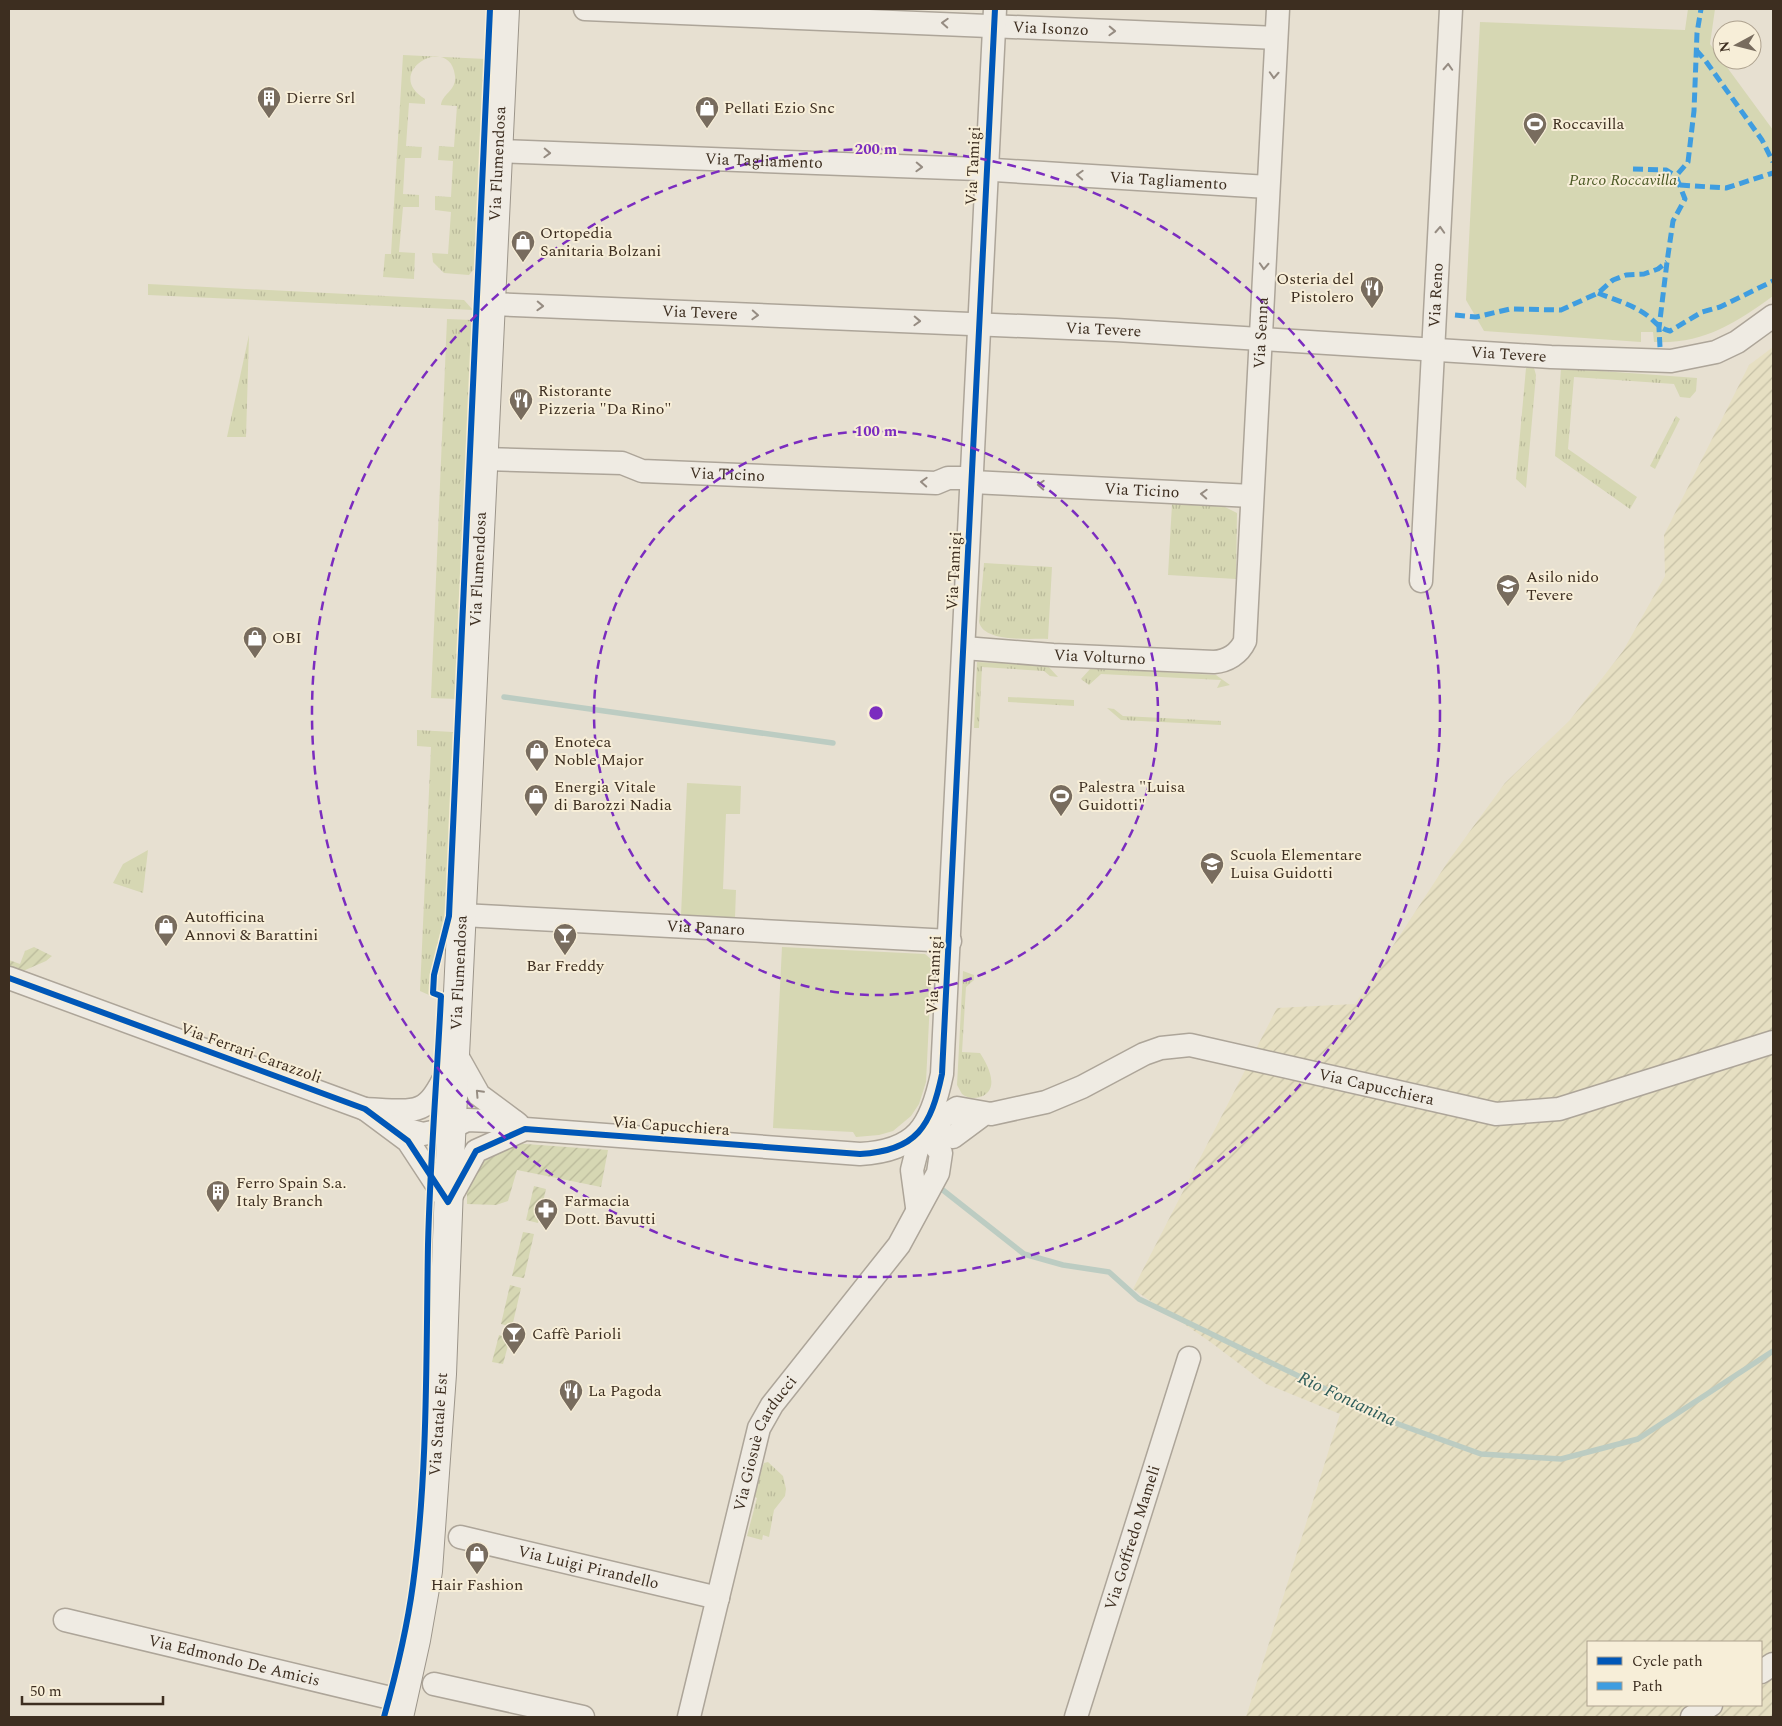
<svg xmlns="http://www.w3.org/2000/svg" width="1782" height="1726" font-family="Spectral,serif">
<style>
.farmland{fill:url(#farmland-furrows);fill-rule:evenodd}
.grass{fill:url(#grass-tufts)}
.park{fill:#d6d7b3}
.garden{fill:url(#garden-furrows)}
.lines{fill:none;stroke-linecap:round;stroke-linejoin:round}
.stream{stroke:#bcccc2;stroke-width:5.5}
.street-casing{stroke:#ada599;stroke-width:25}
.secondary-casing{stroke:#9c958a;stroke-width:30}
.street{stroke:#efebe3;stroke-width:22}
.secondary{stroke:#efebe3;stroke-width:28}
.quiet{stroke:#3f9de0;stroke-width:5;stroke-dasharray:10 5;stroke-linecap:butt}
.cycleway-casing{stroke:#f7eed8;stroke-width:9}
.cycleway{stroke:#0057b8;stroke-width:6}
.oneway{stroke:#968c82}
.ring{fill:none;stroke:#7b2cbf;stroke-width:2.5;stroke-dasharray:9 6}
.labels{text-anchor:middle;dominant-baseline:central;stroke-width:4;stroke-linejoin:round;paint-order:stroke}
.street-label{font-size:16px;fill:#3d2e20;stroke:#f7eed8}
.poi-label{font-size:16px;fill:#3d2e20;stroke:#f7eed8;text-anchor:start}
.park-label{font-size:16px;font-style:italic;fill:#4d5a26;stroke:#f7eed8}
.water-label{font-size:18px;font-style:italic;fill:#2f5d5a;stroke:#f7eed8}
.centre{fill:#7b2cbf;stroke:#f7eed8;stroke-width:2.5}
.ring-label{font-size:15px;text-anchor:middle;font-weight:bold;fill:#7b2cbf;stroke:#f7eed8;stroke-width:4;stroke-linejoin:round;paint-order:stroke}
</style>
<defs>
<pattern id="farmland-furrows" width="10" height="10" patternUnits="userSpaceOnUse" patternTransform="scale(1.25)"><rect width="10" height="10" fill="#e6dfc2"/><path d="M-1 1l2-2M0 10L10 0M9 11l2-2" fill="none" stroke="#c6c0a6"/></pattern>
<pattern id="grass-tufts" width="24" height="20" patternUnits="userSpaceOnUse" patternTransform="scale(1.25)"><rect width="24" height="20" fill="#d6d7b3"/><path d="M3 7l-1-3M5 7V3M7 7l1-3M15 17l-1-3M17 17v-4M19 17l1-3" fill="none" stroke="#b9b99a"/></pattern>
<pattern id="garden-furrows" width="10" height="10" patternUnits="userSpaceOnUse" patternTransform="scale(1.25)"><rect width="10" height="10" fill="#d6d7b3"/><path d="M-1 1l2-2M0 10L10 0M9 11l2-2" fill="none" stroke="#b9b99a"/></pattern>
</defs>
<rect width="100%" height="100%" fill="#e7e0d1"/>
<!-- farmland -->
<path class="farmland" d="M1773,347V1717H1246L1340,1414L1266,1384L1209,1341L1133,1289L1277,1008L1355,1004L1449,860L1505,783L1570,720L1623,651L1665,576L1664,535L1749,365ZM1588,1642H1761V1705H1588Z"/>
<!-- grass -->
<g class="grass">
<path d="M403,55L486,59L476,267L469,275L444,273L433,262L432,253L448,254L451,212L435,210V196L451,197L453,161L438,160L439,146L454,147L457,106L441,105C442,94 457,90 455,76C450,32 381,73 425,99V104L409,103L406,146L422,147L421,158H405L403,194L419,195V207H403L399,252L415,253L414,279L383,277L385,254H391Z"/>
<path d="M148,284L464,300L473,310L148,295Z"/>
<path d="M447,319L472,320L457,699L431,698Z"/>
<path d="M249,335L246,437H227Z"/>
<path d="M1526,368H1534L1536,375L1526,488L1516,479Z"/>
<path d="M1561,368L1697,378L1696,391L1690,398L1680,397L1674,384L1574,377L1568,449L1637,497L1630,509L1555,456Z"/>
<path d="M1676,416L1680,419L1655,469L1650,466Z"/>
<path d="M1172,504L1223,506L1237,513L1236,579L1168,575Z"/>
<path d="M984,563L1052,567L1048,639C1030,638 984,643 979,622Z"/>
<path d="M977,662L1047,665L1058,677L1050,676L1044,671L982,667L979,728H974Z"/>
<path d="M1091,668L1216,675L1230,685L1217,688L1221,680L1101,674L1089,685L1081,679Z"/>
<path d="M1008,697L1074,700V706L1008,702Z"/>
<path d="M1107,708L1114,709L1123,716L1221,721V725L1121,720Z"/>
<path d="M417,730L453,732L446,921L430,979L429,995L420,991L431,747L417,746Z"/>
<path d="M148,850L143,893L113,883L123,864Z"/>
<path d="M963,971L974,975V980L966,987L962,1052L980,1053C988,1065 1001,1090 980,1097C973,1099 967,1098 962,1094L957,1085Z"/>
<path d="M768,1462L783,1476L786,1489L785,1496L774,1510L769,1537L763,1535L762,1540L747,1536L757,1498L752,1496L764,1463Z"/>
</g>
<!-- park -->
<g class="park">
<path d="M1688,9H1715L1710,44L1773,130V296C1734,324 1704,344 1654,342L1653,332H1641V342L1484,331L1466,300L1480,22L1685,30Z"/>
<path d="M687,783L741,786L740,814H726L723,889L736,890L735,918L681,915Z"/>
<path d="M782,947L925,954L932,960L926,1082L919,1104L911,1116L893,1131L879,1135L856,1137L853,1132L773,1128Z"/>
</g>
<!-- garden -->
<g class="garden">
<path d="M34,947L52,956L46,961L23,971L9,966V960L20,964L25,951Z"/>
<path d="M512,1143L608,1150L601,1187L517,1170L508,1201L496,1205L467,1204V1186L474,1165Z"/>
<path d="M534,1186L546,1189L538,1223L526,1220Z"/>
<path d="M523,1232L534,1234L524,1278L512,1276Z"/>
<path d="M510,1285L521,1288L512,1327L501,1324Z"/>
<path d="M499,1335L510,1338L503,1364L492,1362Z"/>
</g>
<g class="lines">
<!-- stream -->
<g class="stream">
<path d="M504,697L833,743"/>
<path d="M939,1187L1024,1254L1063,1265L1109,1272L1139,1299L1398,1424L1481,1454L1561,1459L1638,1439L1773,1351"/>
</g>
<!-- street casing -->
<g class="street-casing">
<g id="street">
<path id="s1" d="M585,9L1276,38"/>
<path id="s2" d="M498,151L978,169L1268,187"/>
<path id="s3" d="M492,304L1116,330L1551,357L1671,361L1716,352L1737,342L1773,316"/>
<path id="s4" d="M484,459L622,463L642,471L936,483L948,478H972"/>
<path id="s5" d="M972,482L1252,496"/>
<path id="s6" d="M1421,581L1451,9"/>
<path id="s7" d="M964,648L1053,655L1214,662C1227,661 1239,654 1245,641L1278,9"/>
<path id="s8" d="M462,915L950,941"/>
<path d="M9,978L365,1109L408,1141L448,1202L476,1151L525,1129L860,1154C917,1151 931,1126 942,1074L995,9"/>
<path d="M456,1054L479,1095L518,1124"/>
<path d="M365,1109C425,1112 426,1117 453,1060"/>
<path id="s9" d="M984,1114L953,1137L922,1130L957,1108L991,1114L1046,1102L1082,1087L1144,1054L1161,1048L1190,1045L1496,1114L1559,1109L1773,1042"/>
<path d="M392,1126L423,1134L451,1128L467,1120L515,1122"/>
<path d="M917,1207L912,1170L922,1130"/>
<path id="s10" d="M460,1537L718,1598"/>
<path id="s11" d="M65,1620L403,1701"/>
<path d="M1761,1672L1773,1664"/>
<path d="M434,1684L583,1717"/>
<path id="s12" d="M689,1717L759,1428L772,1405L899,1245L938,1173L941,1153L922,1130"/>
<path id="s13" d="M1076,1717L1189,1358"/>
<path d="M1692,1717L1711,1705"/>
</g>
</g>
<!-- secondary casing -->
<g class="secondary-casing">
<g id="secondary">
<path id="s14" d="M399,1717L416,1640L428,1571L442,1374L450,1160L505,9"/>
</g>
</g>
<!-- street -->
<use href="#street" class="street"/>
<!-- secondary -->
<use href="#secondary" class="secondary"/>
<!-- quiet -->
<g class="quiet">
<path d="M1696,50L1705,60L1762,140L1773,162"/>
<path d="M1633,169L1666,170L1676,176"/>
<path d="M1680,185L1726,188L1773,173"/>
<path d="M1598,293C1615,300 1634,305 1648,316C1657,323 1658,328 1670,331L1702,312L1720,307L1773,281"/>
<path d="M1455,315L1476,317L1510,309L1561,310L1598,293L1613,280L1626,275L1644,274L1658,269L1667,262"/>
<path d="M1660,347L1659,328L1667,262L1673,221L1685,199L1676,176L1688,162L1694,111L1697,33L1701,9"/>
</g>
<!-- cycleway casing -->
<g class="cycleway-casing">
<g id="cycleway">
<path d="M9,978L365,1109L408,1141L448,1202L476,1151L525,1129L860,1154C917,1151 931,1126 942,1074L995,9"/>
<path d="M384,1717C396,1674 407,1629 413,1584C428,1472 426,1358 428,1245C430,1161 437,1079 441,996L433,993L434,975L449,916L490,9"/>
</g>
</g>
<!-- cycleway -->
<use href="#cycleway" class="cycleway"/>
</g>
<!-- one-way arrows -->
<defs><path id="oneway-chevron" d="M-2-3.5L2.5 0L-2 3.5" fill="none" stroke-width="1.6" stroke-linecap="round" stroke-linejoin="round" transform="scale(1.25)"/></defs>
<g class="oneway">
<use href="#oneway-chevron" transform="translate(945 23) rotate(-177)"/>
<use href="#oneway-chevron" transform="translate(1112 31) rotate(2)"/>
<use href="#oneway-chevron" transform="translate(1448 67) rotate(-87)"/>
<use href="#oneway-chevron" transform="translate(1274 75) rotate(93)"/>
<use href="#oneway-chevron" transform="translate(547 153) rotate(2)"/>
<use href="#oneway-chevron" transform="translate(919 167) rotate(2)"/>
<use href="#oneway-chevron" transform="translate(1080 175) rotate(-177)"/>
<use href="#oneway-chevron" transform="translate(1440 230) rotate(-87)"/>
<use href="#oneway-chevron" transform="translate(1264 266) rotate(93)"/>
<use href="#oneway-chevron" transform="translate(540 306) rotate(2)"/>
<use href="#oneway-chevron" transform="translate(755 315) rotate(3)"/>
<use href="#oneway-chevron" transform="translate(917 321) rotate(2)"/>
<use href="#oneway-chevron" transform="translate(924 482) rotate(-177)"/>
<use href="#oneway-chevron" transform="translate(1041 485) rotate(-177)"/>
<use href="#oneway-chevron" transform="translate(1204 494) rotate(-177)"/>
<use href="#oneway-chevron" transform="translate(479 1093) rotate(-133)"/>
</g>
<!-- distance rings -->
<g class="ring">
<circle cx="876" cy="713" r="282"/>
<circle cx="876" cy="713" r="564"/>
</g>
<!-- icons -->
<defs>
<g id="building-pin" transform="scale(1.25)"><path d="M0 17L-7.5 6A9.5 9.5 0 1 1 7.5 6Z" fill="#786c5e" stroke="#f7eed8"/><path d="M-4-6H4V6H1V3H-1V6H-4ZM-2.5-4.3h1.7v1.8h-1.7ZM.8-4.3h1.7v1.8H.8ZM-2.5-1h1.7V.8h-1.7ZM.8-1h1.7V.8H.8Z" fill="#fff"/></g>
<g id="shop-pin" transform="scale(1.25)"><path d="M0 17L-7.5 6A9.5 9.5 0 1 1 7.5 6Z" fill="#786c5e" stroke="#f7eed8"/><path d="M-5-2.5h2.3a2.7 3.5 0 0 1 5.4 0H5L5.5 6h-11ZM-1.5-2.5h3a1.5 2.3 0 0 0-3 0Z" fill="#fff"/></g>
<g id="stadium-pin" transform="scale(1.25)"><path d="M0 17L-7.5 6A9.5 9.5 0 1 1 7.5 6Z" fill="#786c5e" stroke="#f7eed8"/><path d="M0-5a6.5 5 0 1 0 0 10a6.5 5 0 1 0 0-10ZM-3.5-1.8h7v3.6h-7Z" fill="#fff"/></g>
<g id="restaurant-pin" transform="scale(1.25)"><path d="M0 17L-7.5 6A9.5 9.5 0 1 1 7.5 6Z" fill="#786c5e" stroke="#f7eed8"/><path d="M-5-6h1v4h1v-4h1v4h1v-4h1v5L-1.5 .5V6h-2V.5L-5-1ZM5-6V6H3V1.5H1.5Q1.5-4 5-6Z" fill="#fff"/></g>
<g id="school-pin" transform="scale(1.25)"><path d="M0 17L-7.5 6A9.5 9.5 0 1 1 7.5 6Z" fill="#786c5e" stroke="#f7eed8"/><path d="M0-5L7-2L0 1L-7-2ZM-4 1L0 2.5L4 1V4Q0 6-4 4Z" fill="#fff"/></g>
<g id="bar-pin" transform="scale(1.25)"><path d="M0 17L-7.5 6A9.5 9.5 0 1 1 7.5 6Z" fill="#786c5e" stroke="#f7eed8"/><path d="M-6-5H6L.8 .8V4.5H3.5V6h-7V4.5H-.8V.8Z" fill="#fff"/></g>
<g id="pharmacy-pin" transform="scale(1.25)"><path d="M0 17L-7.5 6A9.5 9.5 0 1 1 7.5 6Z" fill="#786c5e" stroke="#f7eed8"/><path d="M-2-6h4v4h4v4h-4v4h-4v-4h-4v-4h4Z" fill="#fff"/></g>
</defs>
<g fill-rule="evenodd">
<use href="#building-pin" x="269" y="98"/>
<use href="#shop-pin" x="707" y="108"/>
<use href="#stadium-pin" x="1535" y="124"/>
<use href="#shop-pin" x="523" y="242"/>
<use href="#restaurant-pin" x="1372" y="288"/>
<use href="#restaurant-pin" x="521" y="400"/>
<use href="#school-pin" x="1508" y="586"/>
<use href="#shop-pin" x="255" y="638"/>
<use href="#shop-pin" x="537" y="751"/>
<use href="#shop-pin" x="536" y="796"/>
<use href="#stadium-pin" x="1061" y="796"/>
<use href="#school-pin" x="1212" y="864"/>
<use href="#shop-pin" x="166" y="926"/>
<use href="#bar-pin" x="565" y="935"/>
<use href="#building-pin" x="218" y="1192"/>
<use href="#pharmacy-pin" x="546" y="1210"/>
<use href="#bar-pin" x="514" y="1334"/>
<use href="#restaurant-pin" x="571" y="1391"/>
<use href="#shop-pin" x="477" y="1554"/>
</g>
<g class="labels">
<!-- street labels -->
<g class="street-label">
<text stroke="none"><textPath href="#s1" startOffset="466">Via Isonzo</textPath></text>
<text stroke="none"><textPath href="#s2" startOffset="266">Via Tagliamento</textPath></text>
<text stroke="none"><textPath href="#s14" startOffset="1558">Via Flumendosa</textPath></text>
<text transform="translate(973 166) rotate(-87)">Via Tamigi</text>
<text stroke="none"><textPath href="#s2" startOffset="671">Via Tagliamento</textPath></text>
<text stroke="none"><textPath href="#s6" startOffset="286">Via Reno</textPath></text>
<text stroke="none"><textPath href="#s3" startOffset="208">Via Tevere</textPath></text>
<text stroke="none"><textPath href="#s3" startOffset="612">Via Tevere</textPath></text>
<text stroke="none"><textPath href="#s7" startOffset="598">Via Senna</textPath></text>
<text stroke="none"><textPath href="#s3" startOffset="1018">Via Tevere</textPath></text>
<text stroke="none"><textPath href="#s4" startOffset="245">Via Ticino</textPath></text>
<text stroke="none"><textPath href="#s5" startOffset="170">Via Ticino</textPath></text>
<text stroke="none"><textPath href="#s14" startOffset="1152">Via Flumendosa</textPath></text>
<text transform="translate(954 571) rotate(-87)">Via Tamigi</text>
<text stroke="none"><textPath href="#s7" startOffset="136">Via Volturno</textPath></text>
<text stroke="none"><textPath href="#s8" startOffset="244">Via Panaro</textPath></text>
<text stroke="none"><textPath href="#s14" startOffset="748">Via Flumendosa</textPath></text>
<text transform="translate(934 975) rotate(-87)">Via Tamigi</text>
<text transform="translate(251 1053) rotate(20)">Via Ferrari Carazzoli</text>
<text stroke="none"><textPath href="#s9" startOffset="550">Via Capucchiera</textPath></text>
<text transform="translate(671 1126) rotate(4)">Via Capucchiera</text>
<text stroke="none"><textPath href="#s14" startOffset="296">Via Statale Est</textPath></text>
<text stroke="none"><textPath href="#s12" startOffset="285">Via Giosuè Carducci</textPath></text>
<text stroke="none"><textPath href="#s13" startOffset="188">Via Goffredo Mameli</textPath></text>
<text stroke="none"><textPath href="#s10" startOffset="132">Via Luigi Pirandello</textPath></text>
<text stroke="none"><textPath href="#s11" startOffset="174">Via Edmondo De Amicis</textPath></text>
</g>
<!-- poi labels -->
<g class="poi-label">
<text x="286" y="98">Dierre Srl</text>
<text x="724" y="108">Pellati Ezio Snc</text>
<text x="1552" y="124">Roccavilla</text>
<text x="540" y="233">Ortopedia<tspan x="540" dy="18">Sanitaria Bolzani</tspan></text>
<text x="1354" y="279" text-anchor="end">Osteria del<tspan x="1354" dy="18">Pistolero</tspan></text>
<text x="538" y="391">Ristorante<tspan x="538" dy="18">Pizzeria "Da Rino"</tspan></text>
<text x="1526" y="577">Asilo nido<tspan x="1526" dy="18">Tevere</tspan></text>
<text x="272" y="638">OBI</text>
<text x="554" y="742">Enoteca<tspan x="554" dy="18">Noble Major</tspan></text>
<text x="554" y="787">Energia Vitale<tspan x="554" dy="18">di Barozzi Nadia</tspan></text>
<text x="1078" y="787">Palestra "Luisa<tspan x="1078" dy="18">Guidotti"</tspan></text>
<text x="1230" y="855">Scuola Elementare<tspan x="1230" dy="18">Luisa Guidotti</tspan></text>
<text x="184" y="917">Autofficina<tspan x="184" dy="18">Annovi &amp; Barattini</tspan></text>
<text x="565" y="966" text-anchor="middle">Bar Freddy</text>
<text x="236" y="1183">Ferro Spain S.a.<tspan x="236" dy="18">Italy Branch</tspan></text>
<text x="564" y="1201">Farmacia<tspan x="564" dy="18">Dott. Bavutti</tspan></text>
<text x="532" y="1334">Caffè Parioli</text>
<text x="588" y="1391">La Pagoda</text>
<text x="477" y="1585" text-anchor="middle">Hair Fashion</text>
</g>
<!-- park labels -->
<g class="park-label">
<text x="1623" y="180">Parco Roccavilla</text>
</g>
<!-- water labels -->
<g class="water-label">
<text transform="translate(1347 1399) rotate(25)">Rio Fontanina</text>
</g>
</g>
<circle cx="876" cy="713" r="8" class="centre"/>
<g class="ring-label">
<text x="876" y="154">200 m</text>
<text x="876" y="436">100 m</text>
</g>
<!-- border -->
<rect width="1782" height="1726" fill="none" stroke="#3d2e20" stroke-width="20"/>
<!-- legend -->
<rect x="1587" y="1641" width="175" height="65" fill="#f7eed8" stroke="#ada18e"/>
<rect x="1597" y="1657" width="25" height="8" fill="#0057b8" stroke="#ada18e"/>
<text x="1632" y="1666" font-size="15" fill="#3d2e20">Cycle path</text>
<rect x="1597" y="1682" width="25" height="8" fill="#3f9de0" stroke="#ada18e"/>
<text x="1632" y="1691" font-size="15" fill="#3d2e20">Path</text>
<!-- north arrow -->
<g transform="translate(1737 45) rotate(263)"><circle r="24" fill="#f7eed8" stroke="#ada18e"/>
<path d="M0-4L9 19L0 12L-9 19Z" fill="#786c5e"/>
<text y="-8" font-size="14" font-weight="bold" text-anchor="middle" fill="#3d2e20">N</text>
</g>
<!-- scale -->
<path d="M22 1696v8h141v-8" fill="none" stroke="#3d2e20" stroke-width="2.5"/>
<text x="30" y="1696" font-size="15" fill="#3d2e20" stroke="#f7eed8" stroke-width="4" paint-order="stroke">50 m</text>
</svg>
